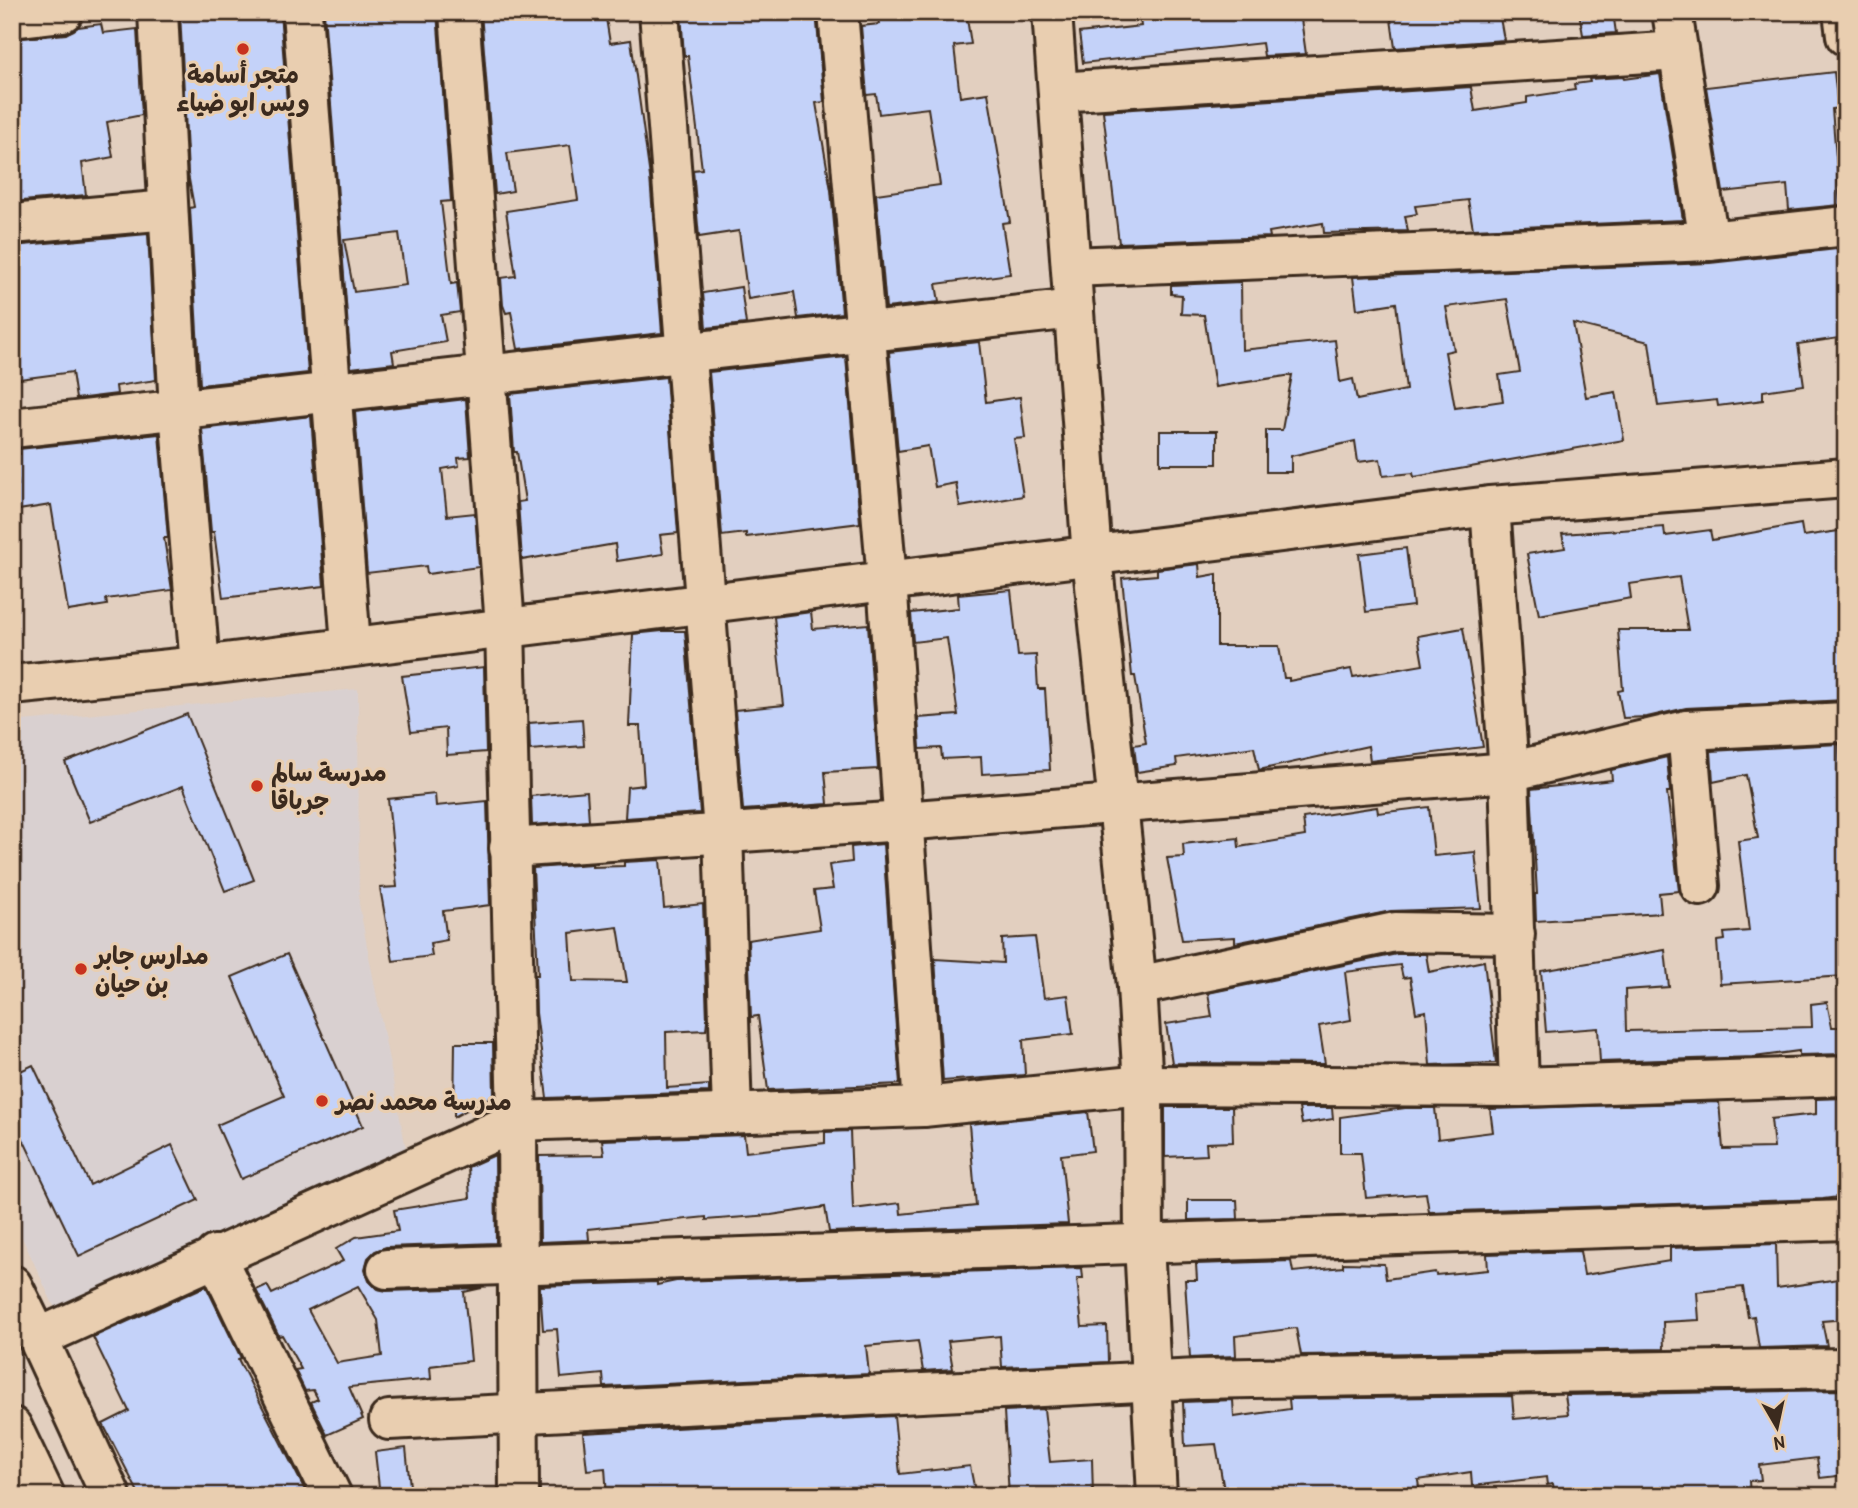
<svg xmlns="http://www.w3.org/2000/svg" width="1858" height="1508" font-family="'Patrick Hand','Playpen Sans Arabic',sans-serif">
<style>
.built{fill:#d9d0d0}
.building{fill:#c4d2f9;stroke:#3b2a1e;stroke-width:2;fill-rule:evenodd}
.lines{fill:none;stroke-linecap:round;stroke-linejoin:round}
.minor-casing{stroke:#3b2a1e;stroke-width:44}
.highway-casing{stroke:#3b2a1e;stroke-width:44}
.minor{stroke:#e9ceb0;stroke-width:38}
.highway{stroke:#e9ceb0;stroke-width:38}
.poi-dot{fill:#c8321e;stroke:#e9ceb0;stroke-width:2.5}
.labels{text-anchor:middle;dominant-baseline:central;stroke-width:6;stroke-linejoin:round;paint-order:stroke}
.poi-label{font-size:24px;font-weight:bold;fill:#3b2a1e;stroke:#e9ceb0;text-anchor:start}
</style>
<rect width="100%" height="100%" fill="#e2cfbf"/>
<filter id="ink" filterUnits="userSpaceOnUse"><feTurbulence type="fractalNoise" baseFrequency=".0143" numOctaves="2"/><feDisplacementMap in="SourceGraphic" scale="14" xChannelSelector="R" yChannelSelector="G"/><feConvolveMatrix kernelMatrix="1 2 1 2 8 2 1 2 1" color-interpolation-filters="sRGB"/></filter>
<g filter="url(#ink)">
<!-- built -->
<path class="built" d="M358,689L359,904L406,1149L58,1315L12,1216V722Z"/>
<!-- building -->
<g class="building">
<path d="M180,12H280L308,373L200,385L190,208L194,207L188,174Z"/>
<path d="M324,12H437L451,201L441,202L451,284L457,283L460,312L441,315L446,342L392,351L394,363L351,368ZM399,233L406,285L354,292L344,240Z"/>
<path d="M481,12H605L610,43L631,40L650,177L662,333L518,349L511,312L506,313L503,305L501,278L516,276L506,211L578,200L570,145L507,153L513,191L495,194Z"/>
<path d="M681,12H816L824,102L816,103L831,190L842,313L798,318L794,292L748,299L739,231L699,237L693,170L702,169L688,56H684Z"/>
<path d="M877,12H966L971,44L954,46L960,97L988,93L1010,222L1002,223L1010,274L936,284L939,302L886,308L876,194L940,185L928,108L879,114L876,94L867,95L861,26L879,24Z"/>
<path d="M1139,12H1300L1306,54L1264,56L1262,43L1083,63L1079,33L1141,26Z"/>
<path d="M1390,12H1499L1504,40L1395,48Z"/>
<path d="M1579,12H1613L1616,33L1583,35Z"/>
<path d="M101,24L103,33L137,29L142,115L107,122L113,157L82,163L86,195L12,202V148L23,146L12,78V39L66,34L78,27Z"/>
<path d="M1834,72L1838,108L1832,109L1840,205L1789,210L1787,185L1723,192L1706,87Z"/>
<path d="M1660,74L1683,220L1473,229L1468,200L1415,206L1417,214L1405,216L1408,231L1324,233L1323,223L1269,232L1270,237L1119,243L1103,111L1471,87L1475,111L1527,103V97L1575,90L1574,84L1590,82L1589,79L1623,77L1624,79Z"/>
<path d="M148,234L156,380L116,386L117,394L76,399L72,372L12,380V307L19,306L12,246Z"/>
<path d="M1846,248V337L1798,344L1804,385L1763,391V400L1718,406L1717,400L1658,406L1649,342L1573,323L1586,397L1616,392L1624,440L1414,477L1413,473L1383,476L1380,459L1358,462L1355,441L1291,456V472H1266V430H1282L1292,375L1215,387L1204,315L1181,314L1182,295L1171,294V285L1241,282L1242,350L1335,340L1340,382L1353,379L1357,400L1406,390L1396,303L1357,309L1353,277L1710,263ZM1507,299L1520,372L1499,375L1503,401L1455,408L1445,352L1454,350L1446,307Z"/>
<path d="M741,287L746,324L706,328L703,293Z"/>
<path d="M979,342L986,402L1020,397L1025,438L1014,439L1023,496L960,507L956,483L935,487L928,446L898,451L889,352Z"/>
<path d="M846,357L860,523L746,537V533L722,536L709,372Z"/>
<path d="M666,377L678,533L660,535L663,554L617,561L615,544L522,560L518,502L525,501L517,452H514L510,394Z"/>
<path d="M466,399L470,457L458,458L459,466L442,469L447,516L475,513L479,567L427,574L426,566L367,573L355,412Z"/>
<path d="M311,416L324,586L223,598L214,532H211L202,429Z"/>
<rect x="1160" y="431" width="57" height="33"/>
<path d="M159,434L168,538H164L172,590L106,599L107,605L68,611L51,505L12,511V486L18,485L14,455L20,454L19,449Z"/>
<path d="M1801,524L1803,536L1846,530V700L1686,708L1647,717L1623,718L1618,691L1623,690L1618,630H1688L1679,577L1629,584L1631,598L1539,615L1527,554L1565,548L1562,534L1664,527L1665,536L1710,530L1712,540Z"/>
<path d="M1406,548L1413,606L1366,612L1359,554Z"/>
<path d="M1199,564L1200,577L1217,574V646H1279L1284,678H1289V681L1351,669L1353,677L1423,665L1418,636L1463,628L1483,747L1370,761L1368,746L1259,770L1254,747L1176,758L1177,766L1137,772L1134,745L1146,743L1135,676H1132L1122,578L1157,575V569Z"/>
<path d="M1011,590L1018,656L1036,655L1038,689H1045L1050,770L982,774L981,757L942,759L941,748L920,749L918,718L958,715L947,638L913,642L911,613L959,608L958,595Z"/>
<path d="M811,612L813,629L868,624L878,769L825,772L828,804L743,810L735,710L784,705L774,617Z"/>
<path d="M662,631H685L700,813L625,818L627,787L644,785L640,726H629L633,634Z"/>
<path d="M484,667L486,752L447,755L446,728L411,732L402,676Z"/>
<path d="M187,714L254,880L225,891L183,786L90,822L65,762Z"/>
<path d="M582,719L584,746L530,750L529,723Z"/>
<path d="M1839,744L1844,911H1841L1846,976L1720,984L1717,941L1725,940L1724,933L1749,931L1738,841L1758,838L1746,775L1713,782L1711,751Z"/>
<path d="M1667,757L1670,792H1667L1679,891L1659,893L1661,913L1536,921L1535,894H1537L1531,789L1612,780L1611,770Z"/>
<path d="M587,791L589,821L532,825L531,796Z"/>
<path d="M435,794L436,806L487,801L490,905L443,911L447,940L430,943L432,956L393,961L380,888L397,887L388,799Z"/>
<path d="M1377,807L1378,813L1429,807L1434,856L1475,852L1481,908L1391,911L1235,943V937L1182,940L1167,858L1184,857L1183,844L1238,838L1239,847L1305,836L1303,818Z"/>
<path d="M883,844L900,1084L768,1090L758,1016L751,1017L748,940L820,929L814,891L833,889L829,865L852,862L851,847Z"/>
<path d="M660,860L664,908L703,904L707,1020L706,1030L666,1032L667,1088L709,1085V1092L547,1098L536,1013L535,975H538L533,868L592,864V867L624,866V862ZM618,927L627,982L573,981L570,933Z"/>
<path d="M1035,937L1044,998L1068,995L1073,1034L1023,1040L1025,1075L943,1081L935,959L1003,963L1002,939Z"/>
<path d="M1665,950L1669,987L1625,990L1626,1031L1812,1027L1811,1004L1827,1002L1832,1027H1846V1054L1799,1055V1051L1754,1057L1600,1062L1598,1028L1546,1032L1541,971Z"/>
<path d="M287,954L363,1126L241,1179L217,1125L284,1096L232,977Z"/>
<path d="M1397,954H1426L1429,972L1484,961L1496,1063L1430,1065L1426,1011L1416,1013L1410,977L1403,978L1400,965L1345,972L1351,1020L1319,1026L1325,1064L1172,1063L1166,1024L1212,1017L1208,993Z"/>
<path d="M455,1043H493L494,1095L454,1117Z"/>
<path d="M33,1065L90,1185L172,1145L198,1200L79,1256L12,1116V1075Z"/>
<path d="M1845,1098L1846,1196L1823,1199L1429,1212L1426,1193L1366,1198L1361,1153H1340V1117L1405,1108H1435L1438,1139L1493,1132L1490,1109L1719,1102L1723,1149L1774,1148L1771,1119L1816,1114V1099Z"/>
<path d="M1165,1107H1232L1233,1142L1206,1143L1207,1155L1165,1157Z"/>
<path d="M1299,1108H1332L1333,1119L1302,1124Z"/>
<path d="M1088,1112L1093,1151L1061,1155L1068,1224L829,1232L825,1207L771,1215L706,1220V1217L588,1229L589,1240L540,1242L539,1156L604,1155L602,1140L744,1135L746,1152L825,1143V1132L850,1131L853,1209L900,1203L901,1214L976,1206L969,1124Z"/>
<path d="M495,1155L496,1243L386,1247L375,1251L368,1258L365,1269L369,1281L377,1289L387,1291L482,1288L464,1292L471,1361L430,1366L431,1379L349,1387L363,1419L327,1435L311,1402L318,1399L313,1390L305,1391L295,1370L301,1369L282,1335L279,1336L256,1290L267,1285L272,1294L343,1261L336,1249L356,1237L398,1231L394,1210L470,1198L468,1167ZM358,1286L378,1320L382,1356L337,1363L308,1310Z"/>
<path d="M1188,1200H1237L1238,1219L1188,1220Z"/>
<path d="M1776,1244L1777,1288L1846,1278V1319L1822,1321L1827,1346L1759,1348L1754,1316L1748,1317L1743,1287L1697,1292L1699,1320L1663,1322L1664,1349L1301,1355L1296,1328L1235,1336L1236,1356L1190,1358L1185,1280H1197L1196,1264L1291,1261L1293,1272L1343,1267V1263L1384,1264L1386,1279L1435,1272L1436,1275L1488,1270L1487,1254L1580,1251L1584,1275L1670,1261V1248Z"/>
<path d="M1082,1268L1083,1278H1077L1082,1327L1107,1326L1108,1362L1002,1367L1000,1336L948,1341L953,1369L923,1371L918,1341L866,1346L869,1374L604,1387L603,1374L561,1378L557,1329L543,1330L540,1289V1286L657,1282V1285L676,1281Z"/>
<path d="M206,1286L241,1358L238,1359L308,1496H140L103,1424L129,1411L93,1337Z"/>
<path d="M1846,1390V1475L1820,1478L1817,1458L1759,1465L1761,1480L1749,1481L1750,1496H1555L1553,1484L1547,1485L1546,1477L1472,1486L1471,1472L1418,1480L1420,1496H1225L1216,1444L1185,1446L1183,1402L1233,1400L1234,1417L1290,1409L1289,1399L1512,1396L1514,1419L1568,1414L1565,1395Z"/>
<path d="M1044,1409L1050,1462L1092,1459L1093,1496H1009L1004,1411Z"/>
<path d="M894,1416L900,1474L970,1466L976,1496H607L605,1468L587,1470L583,1433Z"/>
<path d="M406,1448L411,1496H380L375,1452Z"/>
</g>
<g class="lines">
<!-- minor casing -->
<g class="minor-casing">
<g id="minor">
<path d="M158,12L179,410L200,666"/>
<path d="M302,12L351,645"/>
<path d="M459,12L505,626L517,1121L519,1496"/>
<path d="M659,12L723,831L732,1114"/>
<path d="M838,12L887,580L923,1107"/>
<path d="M1052,12L1092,557L1137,986L1143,1085L1144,1243L1157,1496"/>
<path d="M1672,12L1709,241"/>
<path d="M1843,12L1846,36"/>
<path d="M12,18L63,12"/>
<path d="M1058,92L1678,51"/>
<path d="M12,224L168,210"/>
<path d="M1071,267L1709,241L1846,226"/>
<path d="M12,428L1074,309"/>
<path d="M1490,506L1509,772L1519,1087"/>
<path d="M12,685L200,666L1490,506L1846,478"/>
<path d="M1687,730L1700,886"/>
<path d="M509,848L903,821L1509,772L1687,730L1846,722"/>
<path d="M1137,986L1395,932L1515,934"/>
<path d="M215,1255L332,1496"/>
<path d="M387,1269L1846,1220"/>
<path d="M12,1285L38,1338L517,1121L923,1107L1143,1085L1519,1087L1846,1076"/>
<path d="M38,1338L111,1496"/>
<path d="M389,1420L1198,1379L1846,1368"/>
</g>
</g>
<!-- highway casing -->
<g class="highway-casing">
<path id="highway" d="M12,1427L45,1496"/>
</g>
<!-- minor -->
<use href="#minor" class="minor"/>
<!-- highway -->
<use href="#highway" class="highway"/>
</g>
</g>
<!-- markers -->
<g class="poi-dot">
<circle cx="243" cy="49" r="7"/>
<circle cx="257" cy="786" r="7"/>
<circle cx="81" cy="969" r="7"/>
<circle cx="322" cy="1101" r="7"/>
</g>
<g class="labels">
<!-- poi labels -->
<g class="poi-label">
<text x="243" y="74" text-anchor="middle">متجر أسامة<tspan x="243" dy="28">ويس ابو ضياء</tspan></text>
<text x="271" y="772">مدرسة سالم<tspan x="271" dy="28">جرباقا</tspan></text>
<text x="95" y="955">مدارس جابر<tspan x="95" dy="28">بن حيان</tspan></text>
<text x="336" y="1101">مدرسة محمد نصر</text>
</g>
</g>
<!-- margin -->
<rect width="1858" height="1508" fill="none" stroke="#e9ceb0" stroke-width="42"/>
<rect x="21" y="21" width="1816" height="1466" fill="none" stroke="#3b2a1e" stroke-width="2.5" filter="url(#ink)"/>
<!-- north arrow -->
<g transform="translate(1777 1427) rotate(171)" stroke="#e9ceb0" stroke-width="5" paint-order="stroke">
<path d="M0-5L12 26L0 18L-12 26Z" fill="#3b2a1e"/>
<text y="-10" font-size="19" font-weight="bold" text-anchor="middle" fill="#3b2a1e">N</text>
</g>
</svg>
